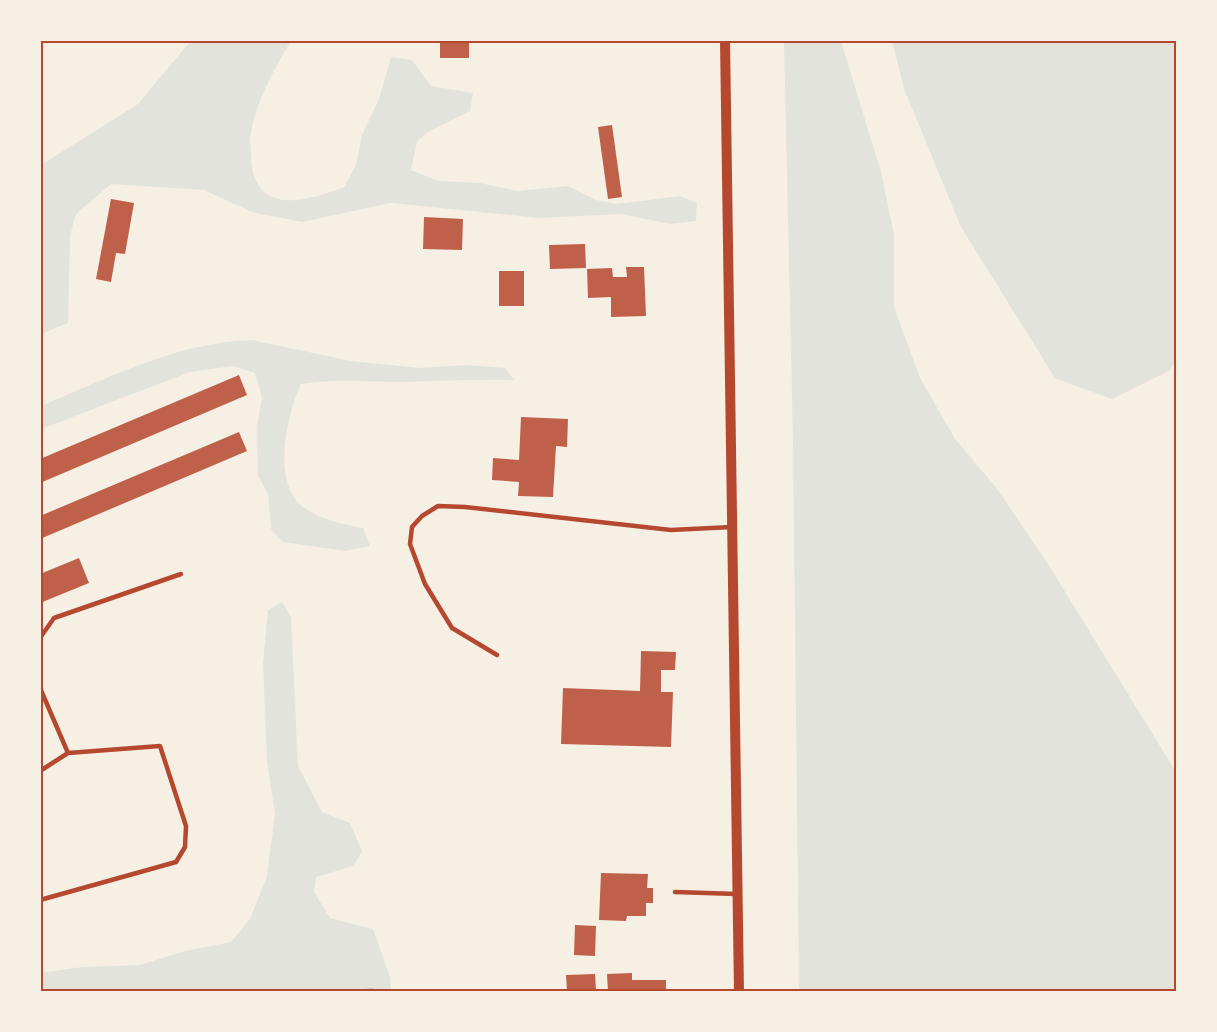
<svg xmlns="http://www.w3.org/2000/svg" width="1217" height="1032" font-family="'DM Sans',sans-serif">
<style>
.green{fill:#e2e4dc}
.building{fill:#bf614a}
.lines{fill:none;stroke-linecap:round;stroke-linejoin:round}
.service{stroke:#b5482f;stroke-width:4.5}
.tertiary{stroke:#b5482f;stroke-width:10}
.neatline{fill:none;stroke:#b5482f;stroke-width:2}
</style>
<rect width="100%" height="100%" fill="#f6efe4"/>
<!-- green -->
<g class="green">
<path d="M194,41H291C275,68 256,101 251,133C249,140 251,149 251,156C253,217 305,202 344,187L356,165L362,135L379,99L391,57L412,60L431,86L473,93L470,111L428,132L417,142L411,170L439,181L480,183L517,191L568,186L596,200L617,204L680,196L697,203L696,221L671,224L621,214L539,218L391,203L302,222L252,212L204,190L111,184L76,214L70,236L68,323L41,334V165L138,104L188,44Z"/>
<path d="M784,41H841L881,172L894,234V307L920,378L955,439L995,486L1048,564L1176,772V991H799L793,441Z"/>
<path d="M892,41H1176V361L1169,371L1112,399L1055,378L961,227L904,89Z"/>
<path d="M252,340L351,361L420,368L467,365L505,368L514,380C477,379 440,381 403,382C366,382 339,378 301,384C287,415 271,482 303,507C321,520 342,524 363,528L370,546L345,551L283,542L271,529L268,494L258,476L257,427L262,397L255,373L233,366L190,372L41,429V406C108,378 178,342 252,340Z"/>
<path d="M282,602L291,617L298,766L322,812L350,823L362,851L353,866L316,877L314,892L330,918L373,929L390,977L391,991H41L40,973L83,967L140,965L185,951L231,942L250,919L267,876L275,814L267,761L263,663L268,610Z"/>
</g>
<!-- building -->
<g class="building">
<rect x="440" y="40" width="29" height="18"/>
<path d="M612,125L622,197L608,199L598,127Z"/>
<path d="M111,199L134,203L125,254L116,253L111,282L96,279Z"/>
<path d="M424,217L463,219L462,250L423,249Z"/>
<path d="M585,244L586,268L550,269L549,245Z"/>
<path d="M626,267H644L646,316L611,317V297L588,298L587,269L612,268L613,277H627Z"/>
<rect x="499" y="271" width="25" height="35"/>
<path d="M239,375L247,395L40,483V459Z"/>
<path d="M521,417L568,419L567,447L556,446L553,497L518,496L519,482L492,480L493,458L519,460Z"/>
<path d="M239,432L247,451L40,539V516Z"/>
<path d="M79,558L89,583L40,603V574Z"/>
<path d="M641,651L676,652L675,670H661V692H673L671,747L561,744L563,688L640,691Z"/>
<path d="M601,873L648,874L647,888H653V903H646V916H627L626,921L599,920Z"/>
<path d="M575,925L596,926L595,956L574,955Z"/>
<path d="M632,973V980H666V992H608L607,974Z"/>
<path d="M595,974L596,990L567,991L566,975Z"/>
</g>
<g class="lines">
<!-- service -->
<g class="service">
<path d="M40,638L54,618L181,574"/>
<path d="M497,655L452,628L425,584L410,544L412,527L422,516L438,506L465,507L671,530L732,527"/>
<path d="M40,688L68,753"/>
<path d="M40,771L68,753L160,746L186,826L185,847L176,862L40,900"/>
<path d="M675,892L737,894"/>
<path d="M340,992L373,991"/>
</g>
<!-- tertiary -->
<path class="tertiary" d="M725,40L739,992"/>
</g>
<!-- border -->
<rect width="1217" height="1032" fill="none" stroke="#f6efe4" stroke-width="84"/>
<rect x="42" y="42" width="1133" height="948" class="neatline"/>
</svg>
